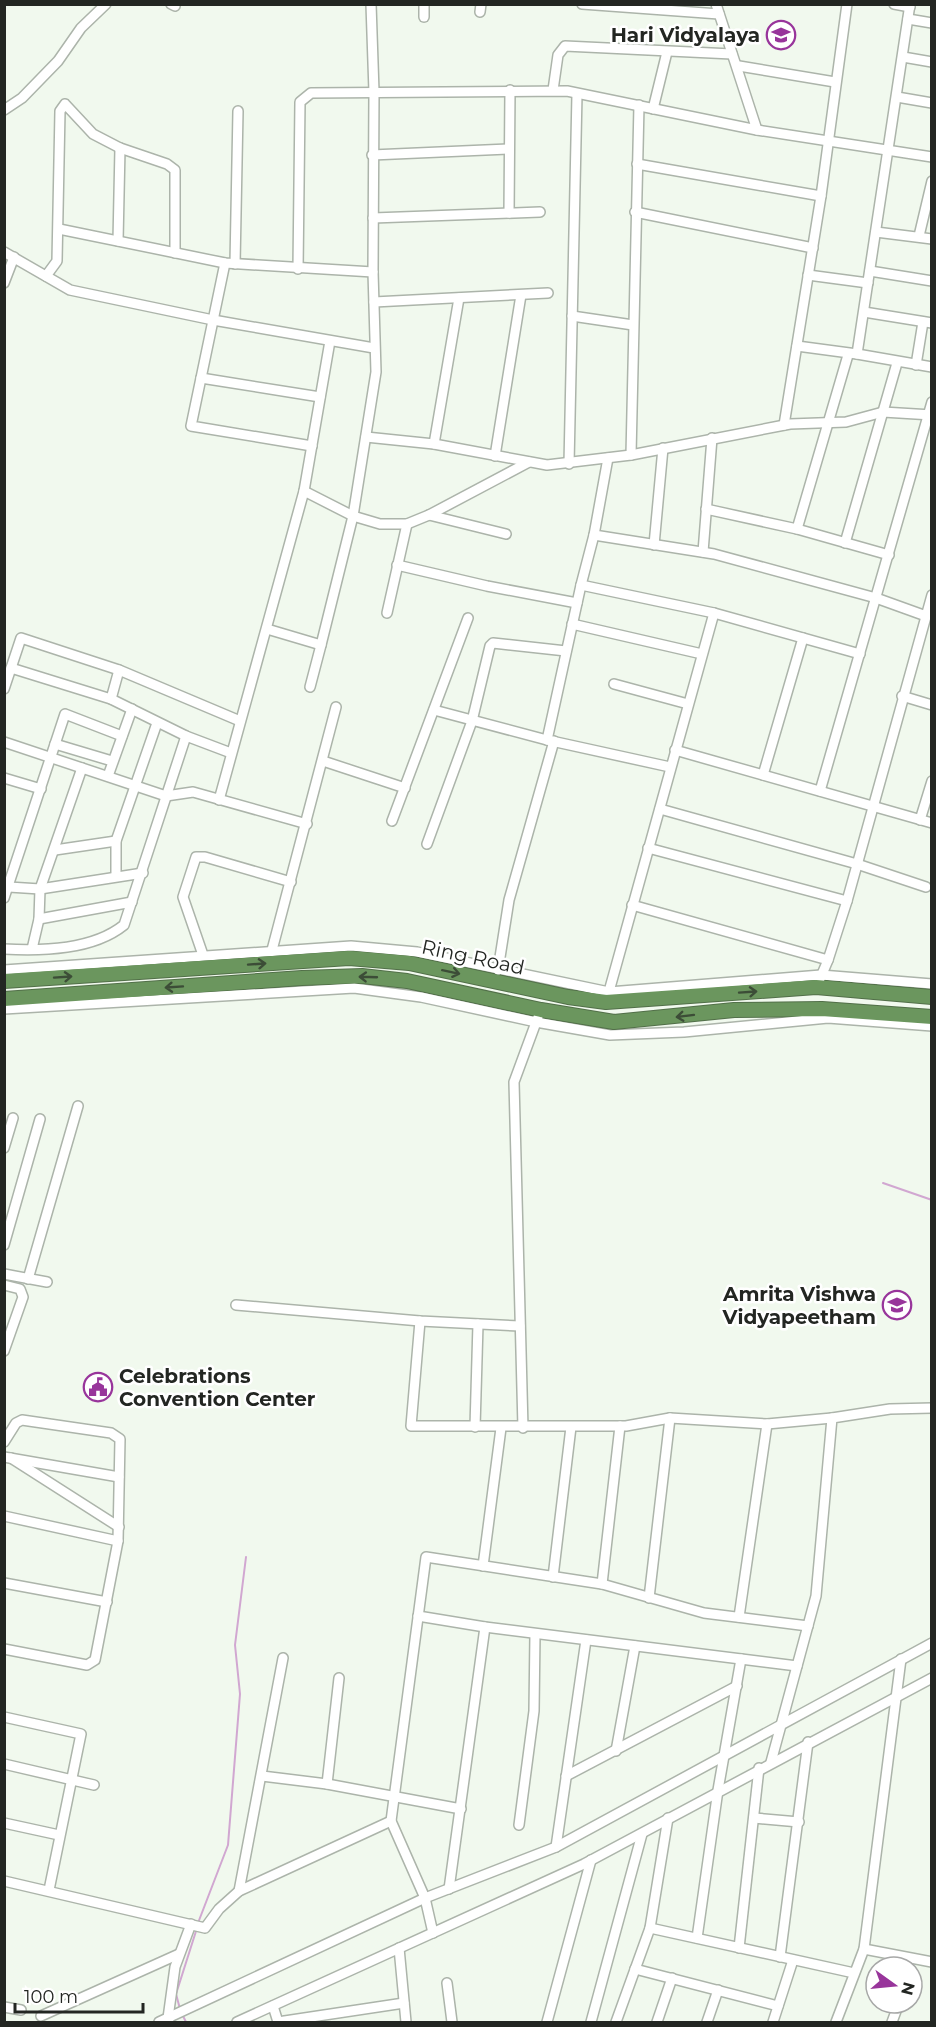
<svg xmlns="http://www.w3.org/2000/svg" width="936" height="2027" font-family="Montserrat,sans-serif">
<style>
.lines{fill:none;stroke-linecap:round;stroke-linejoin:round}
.stream{stroke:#d1a7d1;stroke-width:2}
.minor-casing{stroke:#acb4aa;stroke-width:12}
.highway-casing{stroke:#526f49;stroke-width:16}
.minor{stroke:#fff;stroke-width:9}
.highway{stroke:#6b965e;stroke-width:14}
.oneway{stroke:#3c4d37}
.labels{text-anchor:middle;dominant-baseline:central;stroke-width:5;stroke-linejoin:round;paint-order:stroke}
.poi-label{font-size:20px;font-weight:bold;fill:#232622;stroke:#fff;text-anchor:end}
.street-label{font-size:20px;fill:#232622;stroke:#fff}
</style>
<rect width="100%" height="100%" fill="#f1f9ee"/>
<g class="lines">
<!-- stream -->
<g class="stream">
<path d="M883,1183L932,1200"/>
<path d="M198,1923L228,1845L240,1694L235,1645L246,1557"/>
<path d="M180,2009L176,1994L197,1928"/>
<path d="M182,2014L186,2022"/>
</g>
<!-- minor casing -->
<g class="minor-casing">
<g id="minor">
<path d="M171,4L175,6"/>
<path d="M582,4L719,14"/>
<path d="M716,4L757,130"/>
<path d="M894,4L910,7"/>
<path d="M480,12L481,4"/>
<path d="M424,17V4"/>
<path d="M908,19L932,23"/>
<path d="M903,57L932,62"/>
<path d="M739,66L835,82"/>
<path d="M553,90L558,55L565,46L732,54"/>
<path d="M897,97L932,103"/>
<path d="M653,109L667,52"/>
<path d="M4,110L22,98L58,61L81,28L106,4"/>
<path d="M372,155L508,149"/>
<path d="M637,164L821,196"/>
<path d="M635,212L813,248"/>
<path d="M509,213L510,90"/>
<path d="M373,218L540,212"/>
<path d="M59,229L225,263L373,272"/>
<path d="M876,232L932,239"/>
<path d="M919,236L932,181"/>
<path d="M118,241L120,148"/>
<path d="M4,252L70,290L213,320L374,348"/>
<path d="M225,263L191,426L312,446"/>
<path d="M235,264L238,111"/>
<path d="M298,269L300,102L311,93L567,91L757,130L932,157"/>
<path d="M870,271L932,281"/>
<path d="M808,275L868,283"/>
<path d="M46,276L57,261L60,111L65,104L93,134L120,148L167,164L175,170V253"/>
<path d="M4,283L14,257"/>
<path d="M374,302L548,293"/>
<path d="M864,312L932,323"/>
<path d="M572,316L633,325"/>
<path d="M797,346L857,354L932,367"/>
<path d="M857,354L910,4"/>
<path d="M848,355L797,529L889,555"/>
<path d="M916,365L923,322"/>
<path d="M201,378L320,397"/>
<path d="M784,425L821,196L847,4"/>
<path d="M366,437L434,444L547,465L631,455L790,424L846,422L883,412L932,415"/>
<path d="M434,444L459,298"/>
<path d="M631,455L639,105"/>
<path d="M495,456L521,295"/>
<path d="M608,458L594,535L714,554L876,598L926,616"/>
<path d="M569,464L577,94"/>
<path d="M304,491L353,516L380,524H407L429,515L529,462"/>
<path d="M706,509L797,529"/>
<path d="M429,515L506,534"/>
<path d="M845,543L897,363"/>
<path d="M654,545L663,448"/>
<path d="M703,552L712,438"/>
<path d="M397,565L487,586L577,603"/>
<path d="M581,585L714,613L860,654"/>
<path d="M387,613L407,524"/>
<path d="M572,624L702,654"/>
<path d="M267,629L321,645L353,516L376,372L373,272L374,92L371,4"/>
<path d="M11,668L111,699L186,736L231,753"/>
<path d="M614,684L688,704"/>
<path d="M310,687L321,645"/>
<path d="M4,689L21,638L119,670L240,721"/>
<path d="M902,696L932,705"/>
<path d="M111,699L119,670"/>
<path d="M434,710L547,740L670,767"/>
<path d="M547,740L581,585L594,535"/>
<path d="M4,742L166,796L193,792L307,824"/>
<path d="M55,744L112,761"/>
<path d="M675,750L932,823"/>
<path d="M323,761L405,788"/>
<path d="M763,775L803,638"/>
<path d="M108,776L132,709"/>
<path d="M4,778L41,789"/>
<path d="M820,791L932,402"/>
<path d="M219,800L304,491L330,341"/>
<path d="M660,809L857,864L926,887"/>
<path d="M920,820L932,781"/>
<path d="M392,821L468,618"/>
<path d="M427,844L472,721L490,646L493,643L566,651"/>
<path d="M648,848L847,901"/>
<path d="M55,850L116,841"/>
<path d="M116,875V841L157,723"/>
<path d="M9,887L40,889L143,873"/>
<path d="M4,898L65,714L122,736"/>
<path d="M632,905L828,960"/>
<path d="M39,919L132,902"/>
<path d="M4,949C43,951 93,950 124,925L186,736"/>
<path d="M32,949L39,919L40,889L82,768"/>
<path d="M272,950L336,707"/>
<path d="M203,955L183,897L196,857H205L291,882"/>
<path d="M4,970L351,946L417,952L609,992L821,975L932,984"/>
<path d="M498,970L509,900L554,741"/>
<path d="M820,979L828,960L847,901L932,595"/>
<path d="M608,995L714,613"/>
<path d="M4,1009L354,988L421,997L536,1022L610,1035L684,1032L828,1018L932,1026"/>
<path d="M4,1148L13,1118"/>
<path d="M4,1245L40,1119"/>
<path d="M4,1274L47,1282"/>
<path d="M28,1279L78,1106"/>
<path d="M4,1285L20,1289L23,1297L4,1351"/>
<path d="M236,1305L420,1321L520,1326"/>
<path d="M420,1321L411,1426H626L670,1418L767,1424L832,1418"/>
<path d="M475,1427L478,1324"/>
<path d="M523,1428L514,1082L538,1017"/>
<path d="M4,1442L16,1423L22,1420L111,1433L120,1439L118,1541L95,1660L87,1665L4,1649"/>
<path d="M4,1457L119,1477"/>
<path d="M11,1458L119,1527"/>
<path d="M4,1516L118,1541"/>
<path d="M483,1566L501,1428"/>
<path d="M553,1577L571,1427"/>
<path d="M4,1583L107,1602"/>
<path d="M602,1584L620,1426"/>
<path d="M649,1598L670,1418"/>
<path d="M418,1616L485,1627L797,1666"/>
<path d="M739,1617L767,1424"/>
<path d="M4,1717L81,1734L49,1890"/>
<path d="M616,1751L635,1646"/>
<path d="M771,1762L816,1596L832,1418L890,1409L932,1408"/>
<path d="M4,1764L94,1785"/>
<path d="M262,1776L327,1784L461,1809"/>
<path d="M566,1776L737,1686"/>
<path d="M327,1784L339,1678"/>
<path d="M754,1818L799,1822"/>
<path d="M4,1823L59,1835"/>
<path d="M519,1825L534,1711L535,1634"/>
<path d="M556,1847L586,1640"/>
<path d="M4,1881L205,1928L219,1909L239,1891L391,1821"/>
<path d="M449,1889L485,1627"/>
<path d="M239,1891L283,1658"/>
<path d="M650,1928L854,1973"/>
<path d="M433,1933L425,1898L391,1821L426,1557L602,1584L704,1613L808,1626"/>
<path d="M697,1938L718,1790L741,1659"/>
<path d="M399,1948L406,2022"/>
<path d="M739,1948L759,1768"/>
<path d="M864,1949L932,1962"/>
<path d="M780,1957L808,1742"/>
<path d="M635,1969L778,2006"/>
<path d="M447,1983L452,2022"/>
<path d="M273,2006L278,2022L404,2003"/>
<path d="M4,2007L21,2010"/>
<path d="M41,2016L179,1954"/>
<path d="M159,2022L425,1898L556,1847L932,1643"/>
<path d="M169,2022L168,2018L175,1967L191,1924"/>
<path d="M237,2022L584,1864L932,1678"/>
<path d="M547,2022L591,1860"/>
<path d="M591,2022L642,1834"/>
<path d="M616,2022L650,1928L668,1818"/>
<path d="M657,2022L672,1978"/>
<path d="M707,2022L718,1990"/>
<path d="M773,2022L793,1960"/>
<path d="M836,2022L864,1949L901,1659"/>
<path d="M892,2022L899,2003"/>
</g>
</g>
<!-- highway casing -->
<g class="highway-casing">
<g id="highway">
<path d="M4,981L349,958L409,963L568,997L606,1002L816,987L932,997"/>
<path d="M4,999L302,978L362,976L407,981L541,1010L614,1022L734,1010L822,1009L932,1017"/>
</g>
</g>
<!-- minor -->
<use href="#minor" class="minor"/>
<!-- highway -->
<use href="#highway" class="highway"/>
</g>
<!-- one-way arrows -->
<defs><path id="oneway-shaft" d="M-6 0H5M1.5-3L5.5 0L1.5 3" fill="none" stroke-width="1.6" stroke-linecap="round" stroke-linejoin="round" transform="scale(1.5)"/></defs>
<g class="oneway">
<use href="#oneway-shaft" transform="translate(257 964) rotate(-4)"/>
<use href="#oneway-shaft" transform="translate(451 972) rotate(12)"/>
<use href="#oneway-shaft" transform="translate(63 977) rotate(-4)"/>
<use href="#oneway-shaft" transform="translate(368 977) rotate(-178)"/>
<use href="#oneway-shaft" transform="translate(174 987) rotate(176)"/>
<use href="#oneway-shaft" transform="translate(748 992) rotate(-4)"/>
<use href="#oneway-shaft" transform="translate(685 1016) rotate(173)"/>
</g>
<!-- icons -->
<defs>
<g id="school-ring" transform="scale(1.5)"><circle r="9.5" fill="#fff" stroke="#98359b" stroke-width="1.5"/><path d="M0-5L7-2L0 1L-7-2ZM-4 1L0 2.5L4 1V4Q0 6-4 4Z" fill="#98359b"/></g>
<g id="university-ring" transform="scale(1.5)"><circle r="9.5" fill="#fff" stroke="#98359b" stroke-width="1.5"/><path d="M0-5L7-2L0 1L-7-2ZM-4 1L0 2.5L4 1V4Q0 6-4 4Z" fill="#98359b"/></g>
<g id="civic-ring" transform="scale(1.5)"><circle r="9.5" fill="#fff" stroke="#98359b" stroke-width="1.5"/><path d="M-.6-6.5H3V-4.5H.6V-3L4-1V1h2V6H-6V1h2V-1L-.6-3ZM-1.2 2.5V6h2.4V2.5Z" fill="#98359b"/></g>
</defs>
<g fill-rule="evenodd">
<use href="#school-ring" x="781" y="35"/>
<use href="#university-ring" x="897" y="1305"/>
<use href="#civic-ring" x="98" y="1387"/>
</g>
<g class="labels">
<!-- poi labels -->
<g class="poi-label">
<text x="760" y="35">Hari Vidyalaya</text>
<text x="876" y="1294">Amrita Vishwa<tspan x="876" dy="23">Vidyapeetham</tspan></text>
<text x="119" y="1376" text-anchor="start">Celebrations<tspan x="119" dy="23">Convention Center</tspan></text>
</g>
<!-- street labels -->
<g class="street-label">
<text transform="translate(473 957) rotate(12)">Ring Road</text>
</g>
</g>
<!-- border -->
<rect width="936" height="2027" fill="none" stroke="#232622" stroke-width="12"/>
<!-- north arrow -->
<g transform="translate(894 1985) rotate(105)"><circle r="28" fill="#ffffff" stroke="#a7a8a7" stroke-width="1.5"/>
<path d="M0-4.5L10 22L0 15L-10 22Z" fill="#98359b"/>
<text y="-9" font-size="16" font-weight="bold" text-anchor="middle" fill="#232622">N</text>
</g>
<!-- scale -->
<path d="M15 2003v9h128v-9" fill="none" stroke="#232622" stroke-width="3"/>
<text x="24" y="2003" font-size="18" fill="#232622" stroke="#ffffff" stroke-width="4.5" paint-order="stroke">100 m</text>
</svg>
